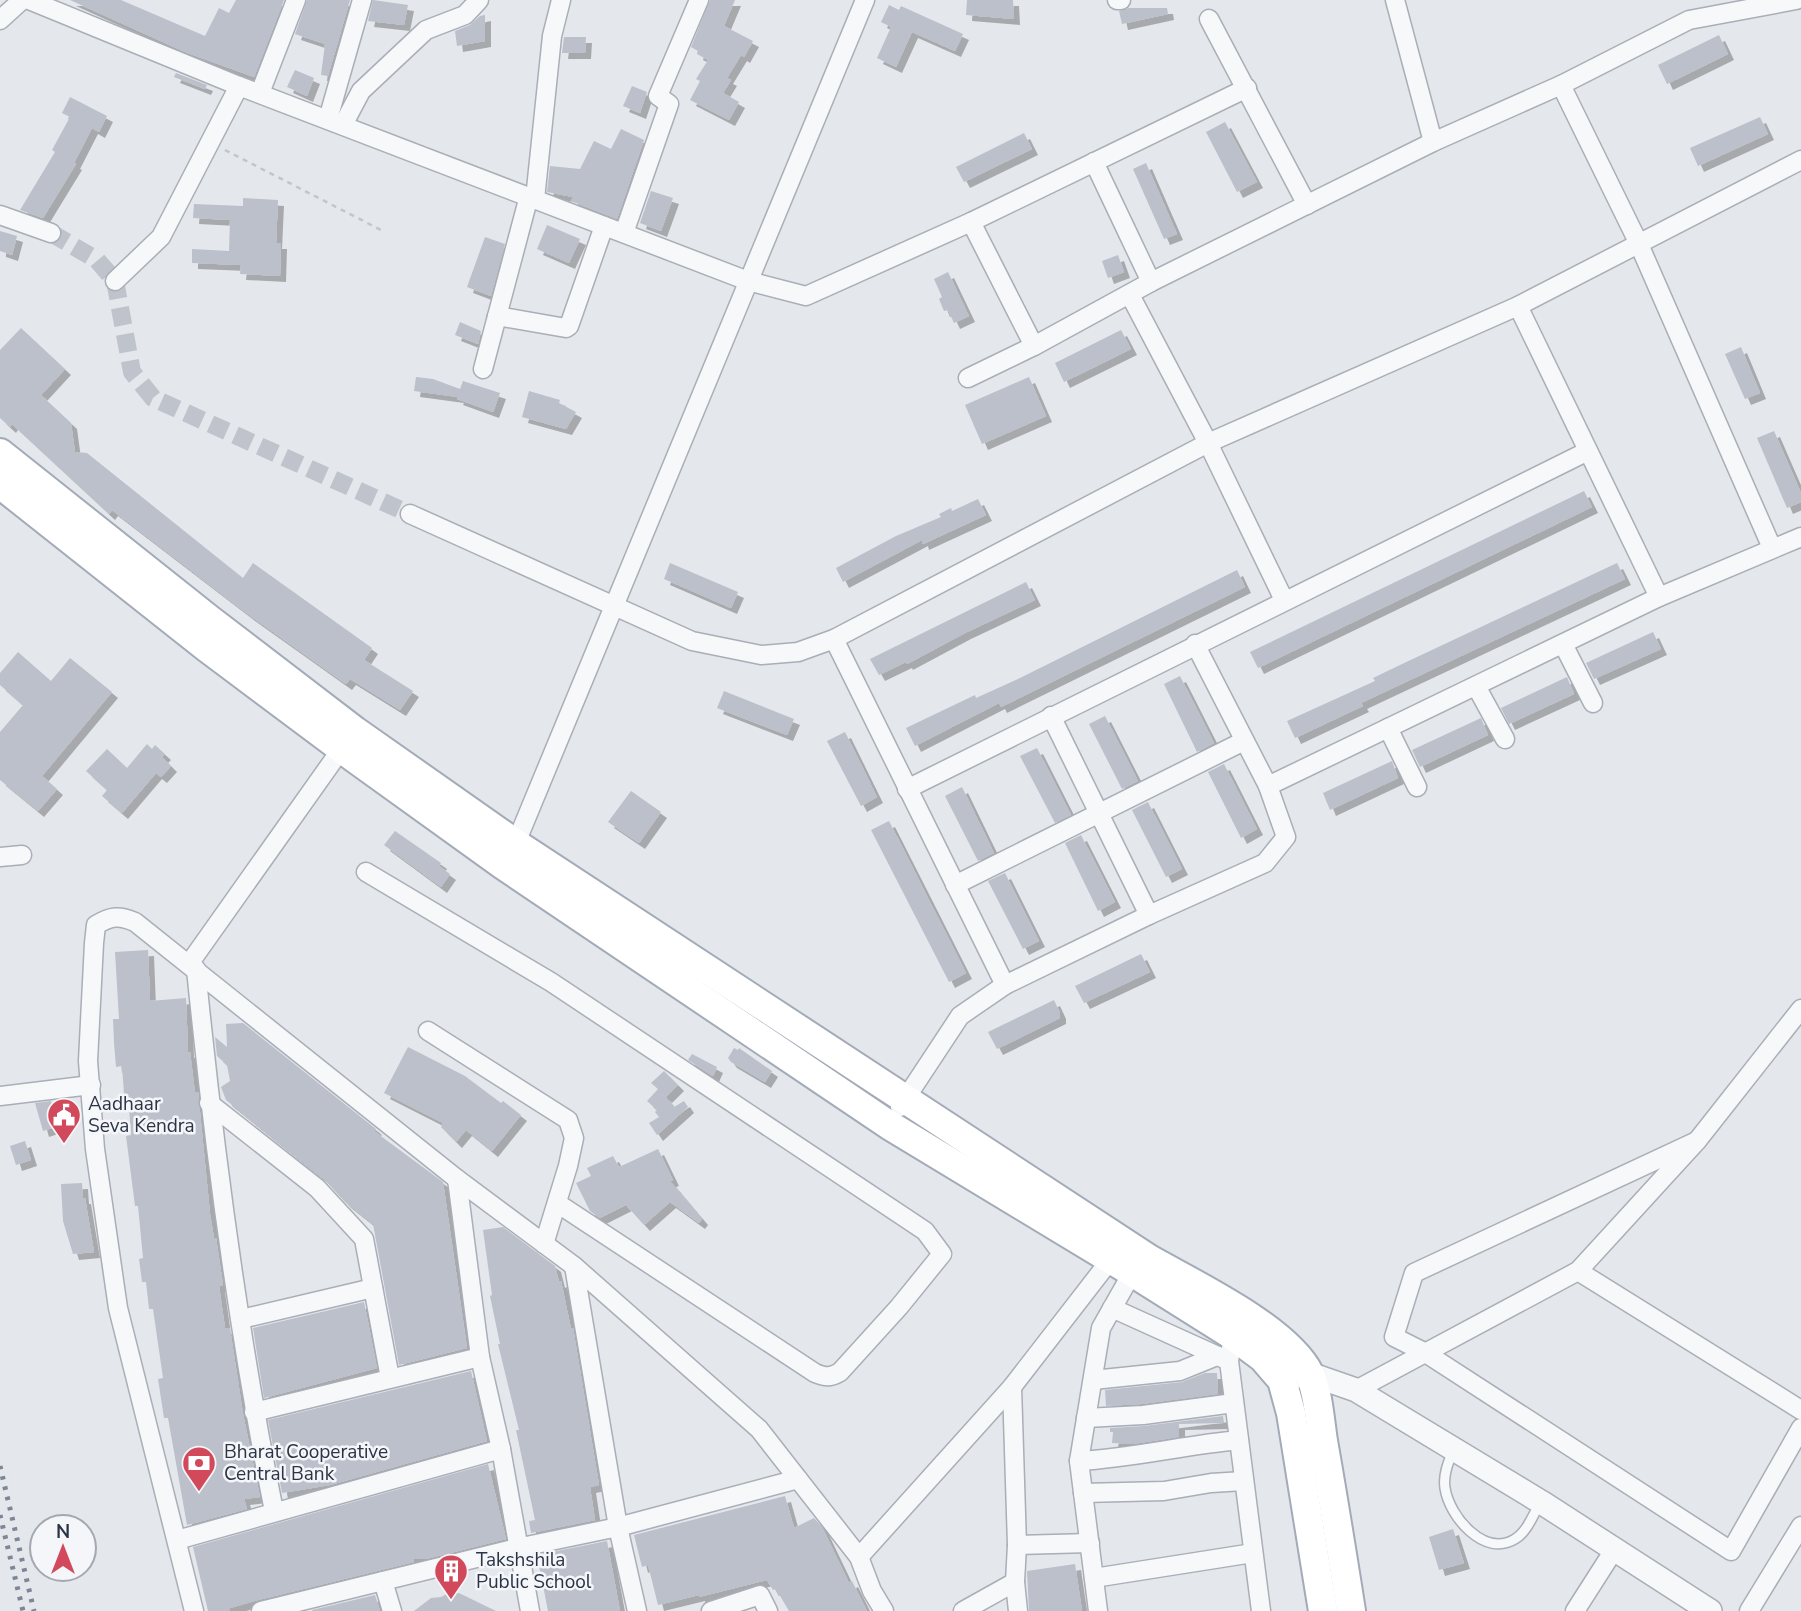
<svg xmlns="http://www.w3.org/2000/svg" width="1801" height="1611" font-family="'Nunito Sans',sans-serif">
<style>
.building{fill:#bbc0ca;filter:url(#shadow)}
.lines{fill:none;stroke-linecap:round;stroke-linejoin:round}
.minor-tunnel{stroke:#bfc3cb;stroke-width:18;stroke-dasharray:18 9;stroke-linecap:butt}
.service-casing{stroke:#a9aeb7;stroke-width:12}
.minor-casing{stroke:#a9aeb7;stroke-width:21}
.tertiary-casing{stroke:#a9aeb7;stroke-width:26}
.primary-casing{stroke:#a3abb8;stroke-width:32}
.path{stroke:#c2c5cb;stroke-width:2.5;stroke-dasharray:5 5;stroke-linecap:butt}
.service{stroke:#f7f8fa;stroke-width:9}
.minor{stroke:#f7f8fa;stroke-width:18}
.tertiary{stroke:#f7f8fa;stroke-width:23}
.primary{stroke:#fff;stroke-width:28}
.rail{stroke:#7d8696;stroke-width:5;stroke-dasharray:3.5 7;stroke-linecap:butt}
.labels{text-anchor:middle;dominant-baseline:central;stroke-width:5;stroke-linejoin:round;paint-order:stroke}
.poi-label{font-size:19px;fill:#2b3445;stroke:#f4f6f9;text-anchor:start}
</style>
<defs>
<filter id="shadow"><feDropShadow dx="6" dy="6" stdDeviation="0" flood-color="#0004"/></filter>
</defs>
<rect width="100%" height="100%" fill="#e4e7ec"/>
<!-- building -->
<g class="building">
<path d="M70,0H121L205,36L219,8L229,13L236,0H284L254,77L185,52Z"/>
<path d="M307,0H350L328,76L321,75L325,44L295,34Z"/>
<path d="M373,0L408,5L404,25L368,21Z"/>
<path d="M710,0H735L724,26L753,41L744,57L741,55L727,78L731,80L723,93L739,102L729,120L690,100L700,81L696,79L708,60L697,54L698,51L691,47Z"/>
<path d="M967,0H1013L1014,19L966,15Z"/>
<path d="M889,5L899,10L901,6L963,34L955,51L912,32L896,67L877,58L891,27L881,22Z"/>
<path d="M1129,8H1167L1168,14L1122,24L1119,11Z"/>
<path d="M485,15V41L457,46L455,31L470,25L480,16Z"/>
<path d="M1719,35L1728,54L1667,84L1658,65Z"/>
<path d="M564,37H586L585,53H562Z"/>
<path d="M295,70L314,78L307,96L287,87Z"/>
<path d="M176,73L207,85L205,89L174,77Z"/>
<path d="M632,86L647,92L640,113L623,106Z"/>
<path d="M70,97L107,116L99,132L92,128L74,163L76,164L43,218L20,210L55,152L52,150L70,117L62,113Z"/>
<path d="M1760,117L1768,134L1698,166L1690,148Z"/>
<path d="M1225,122L1257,182L1237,192L1206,132Z"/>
<path d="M621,129L644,140L617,219L571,201L573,197L547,192L550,166L580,169L594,141L611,149Z"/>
<path d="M1024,133L1032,149L964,182L956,167Z"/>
<path d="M1146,163L1177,234L1164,239L1133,169Z"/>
<path d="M651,191L673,198L661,231L640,223Z"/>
<path d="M243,198L278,200L276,243H281L280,276L240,274L241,265L192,263V249L229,251L230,220L193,218L194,204L243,206Z"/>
<path d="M547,225L580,239L569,263L537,249Z"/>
<path d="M0,231L17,236L12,255L0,251Z"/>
<path d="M485,237L505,244L491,296L467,287Z"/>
<path d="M1118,255L1124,272L1108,278L1102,261Z"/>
<path d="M948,272L969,316L954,323L948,310L944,311L939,299L942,297L934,279Z"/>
<path d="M460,322L481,331L478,344L455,335Z"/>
<path d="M21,328L65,369L41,395L71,423L75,452L87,453L243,578L253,563L372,648L364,660L413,691L400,710L350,679L346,684L249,615L112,510L109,514L12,424L10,427L0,418V350Z"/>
<path d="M1121,330L1131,349L1064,382L1055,363Z"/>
<path d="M1741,347L1760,393L1745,399L1725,354Z"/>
<path d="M416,377L433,379L460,389L463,381L500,393L493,412L457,399L458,397L414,391Z"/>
<path d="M1029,377L1046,416L982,444L965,405Z"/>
<path d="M529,391L560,400L559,403L576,412L566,429L522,417Z"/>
<path d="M1774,431L1801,493V502L1787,508L1757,438Z"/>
<path d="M1584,491L1592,507L1258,668L1250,652Z"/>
<path d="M978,499L986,515L923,544L922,540L843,582L836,568L896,536L941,517L939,514L951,508L952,511Z"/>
<path d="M670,563L738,592L731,608L664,579Z"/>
<path d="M1617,563L1625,579L1361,703L1363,706L1295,738L1287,721L1375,681L1373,678L1400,665Z"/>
<path d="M1237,570L1245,587L1001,707L999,703L915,746L906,728L975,695L976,698L1020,678Z"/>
<path d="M1026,582L1035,600L965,633L907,664L906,662L879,675L870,659Z"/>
<path d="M1653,632L1661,649L1594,679L1586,663Z"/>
<path d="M18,652L51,681L70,658L112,692L42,776L57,789L38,811L0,780V732L23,705L0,685V673Z"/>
<path d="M1180,676L1214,743L1197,752L1164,684Z"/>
<path d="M1567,677L1574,694L1509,724L1501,708Z"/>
<path d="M724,691L794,719L787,735L717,708Z"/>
<path d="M1105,716L1138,781L1122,789L1089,724Z"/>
<path d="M1481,718L1488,735L1420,767L1412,750Z"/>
<path d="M845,732L877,797L861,806L827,741Z"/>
<path d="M147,744L152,749L155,745L165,754L162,757L171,766L161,777L156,773L122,813L102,796L107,790L86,771L107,749L127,768Z"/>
<path d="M1037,748L1071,815L1055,823L1020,756Z"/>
<path d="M1392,761L1398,778L1330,810L1323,793Z"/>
<path d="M1224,764L1257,829L1241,838L1208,772Z"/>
<path d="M962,787L994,853L978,861L945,796Z"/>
<path d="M631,791L661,812L639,843L608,822Z"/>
<path d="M1148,802L1182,869L1166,877L1132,810Z"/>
<path d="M889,821L966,973L949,982L871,830Z"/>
<path d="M395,831L441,863L439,866L450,874L441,887L384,845Z"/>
<path d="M1081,835L1115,902L1098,911L1065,843Z"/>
<path d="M1005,873L1039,941L1023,949L988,881Z"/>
<path d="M148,950L150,1001L186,998L188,1052H190L195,1093L198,1092L210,1214L214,1238H216L223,1285L219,1286L225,1328L230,1329L243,1414L260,1497L244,1499L247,1509L187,1525L168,1418H164L158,1379L163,1378L153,1309H149L146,1282H142L139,1259L143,1258L138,1206H135L126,1136L131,1135L129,1107H125L122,1066L116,1067L114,1043L113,1019H119L115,952Z"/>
<path d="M1141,954L1150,972L1084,1003L1075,986Z"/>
<path d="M1054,1000L1060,1013V1018L997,1049L988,1032Z"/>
<path d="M243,1023L376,1129L374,1131L443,1182L467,1348L399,1365L373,1224L345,1202L324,1179L226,1100L221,1087L230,1081L227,1065L217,1056L215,1037L227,1047L226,1024Z"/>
<path d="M408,1047L465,1076L501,1103L503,1101L521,1115L492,1151L466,1130L456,1142L441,1127L443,1123L384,1093Z"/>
<path d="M734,1048L738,1050L739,1048L772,1071L765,1082L731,1062L728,1058Z"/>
<path d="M692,1054L717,1067L713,1076L688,1060Z"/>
<path d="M664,1071L678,1085L666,1097L662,1093L674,1107L684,1101L688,1107L657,1135L649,1123L659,1117L655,1112L657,1110L647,1101L658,1089L651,1083Z"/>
<path d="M51,1101L58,1126L43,1131L35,1103Z"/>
<path d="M25,1141L31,1160L16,1165L10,1146Z"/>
<path d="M658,1149L673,1180L670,1181L702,1219L699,1223L670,1202L644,1225L626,1205L600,1218L590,1211L576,1183L591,1176L587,1168L613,1156L619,1167Z"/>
<path d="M82,1183L83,1198H85L94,1252L73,1254L63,1221L61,1184Z"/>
<path d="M503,1227L555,1266L559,1282L561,1281L571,1329L573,1328L599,1485L590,1487L595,1520L531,1533L529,1521L535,1520L516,1430H519L498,1344H500L490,1296L492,1295L483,1230Z"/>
<path d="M364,1302L377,1368L264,1398L253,1328Z"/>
<path d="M471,1371L487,1441L330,1485L282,1493L268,1420Z"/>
<path d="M1205,1373H1217L1218,1394L1142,1404L1106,1406L1105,1390L1182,1382Z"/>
<path d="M1223,1416L1224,1423L1179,1424V1437L1133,1444L1112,1443L1113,1432H1110V1428L1144,1426Z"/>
<path d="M488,1464L506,1539L426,1559H413L414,1562L258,1600L230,1608V1611H208L193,1547Z"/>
<path d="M785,1496L794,1528L814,1518L822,1527L849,1583L852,1581L867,1611H789L776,1589L773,1590L767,1580L699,1597V1595L658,1605L648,1565L642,1567L634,1535Z"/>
<path d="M1453,1529L1464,1563L1439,1570L1429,1537Z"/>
<path d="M607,1541L620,1611H548L537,1555Z"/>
<path d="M1075,1564L1082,1611H1029L1027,1571Z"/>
<path d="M452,1591L461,1594L496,1611H414L431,1598L441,1597Z"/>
<path d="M375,1595L380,1611H312V1610Z"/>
</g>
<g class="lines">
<!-- minor-tunnel -->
<path class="minor-tunnel" d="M51,233L97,260L115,281L132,372L153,398L410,514"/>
<!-- service casing -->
<g class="service-casing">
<path id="service" d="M1453,1451C1448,1463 1443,1475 1445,1488C1449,1516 1484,1558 1515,1539C1527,1532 1533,1515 1540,1503"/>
</g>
<!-- minor casing -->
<g class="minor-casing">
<g id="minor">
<path d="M29,0L239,86L748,281L806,296L971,222L1247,88"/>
<path d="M1117,0H1121"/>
<path d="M1395,0L1433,142"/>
<path d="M1209,19L1307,205"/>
<path d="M0,20L22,0"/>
<path d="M1561,85L1638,242L1772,548"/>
<path d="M260,93L296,0"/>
<path d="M328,119L362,0"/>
<path d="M343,125L361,91L426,30L465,15L479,0"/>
<path d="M1094,162L1151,282"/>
<path d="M535,199L552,36L561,0"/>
<path d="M0,215L51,233"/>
<path d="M971,222L1034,346"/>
<path d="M624,233L669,104L658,96L699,0"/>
<path d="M115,281L161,237L239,86"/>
<path d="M1130,295L1208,443L1284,600"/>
<path d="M1518,306L1659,597"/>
<path d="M497,316L566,328L569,326L604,226"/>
<path d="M483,369L529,196"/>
<path d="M968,378L1034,346L1151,282L1433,142L1561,85L1689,20L1796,0"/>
<path d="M410,514L692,641L761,655L798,652L834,639L1208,443L1518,306L1801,160"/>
<path d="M834,639L1005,985"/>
<path d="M1563,644L1593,703"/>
<path d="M1476,686L1505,739"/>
<path d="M1051,716L1149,915"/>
<path d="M1388,728L1417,787"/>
<path d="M1268,786L1659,597L1801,537"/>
<path d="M907,789L1588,451"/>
<path d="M513,850L865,0"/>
<path d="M0,857L22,855"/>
<path d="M366,872L551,982L925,1231L942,1254L899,1307L840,1372C830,1378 825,1377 815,1373L557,1203"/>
<path d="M955,885L1244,741"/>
<path d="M189,964L347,741"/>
<path d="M196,969C214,1150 238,1332 274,1511"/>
<path d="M428,1031L568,1120L574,1138L568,1166L544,1244"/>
<path d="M0,1096L91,1085"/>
<path d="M209,1103L317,1188L364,1239L390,1378"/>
<path d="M900,1107L960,1016L1005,985L1149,915L1265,863L1286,837L1268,786L1195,644"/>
<path d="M1697,1141L1414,1273L1394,1337L1424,1352L1731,1551L1801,1428"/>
<path d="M457,1179L480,1357L501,1449L530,1611"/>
<path d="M574,1266L618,1527L637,1611"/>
<path d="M1578,1271L1801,1410"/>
<path d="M1112,1308L1229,1361"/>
<path d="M241,1319L373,1288"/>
<path d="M1234,1330L1229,1361L1261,1611"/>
<path d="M1093,1380L1180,1371L1217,1356"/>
<path d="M1012,1387L1017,1545L1015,1582L1018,1611"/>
<path d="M1356,1390L1578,1271L1697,1141L1801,1009"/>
<path d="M254,1412L480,1357"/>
<path d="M1086,1418L1143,1415L1234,1403"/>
<path d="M1079,1461C1133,1458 1185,1445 1239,1440"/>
<path d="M1083,1493L1164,1491L1211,1483L1244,1481"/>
<path d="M177,1540L501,1449"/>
<path d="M1017,1545L1090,1543"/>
<path d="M859,1557L1012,1387L1111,1259"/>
<path d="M1094,1578L1253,1553"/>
<path d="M383,1581L392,1611"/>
<path d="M194,1611L118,1308L95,1149L88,1061L94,943L96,925C111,916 119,915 135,922L457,1179L574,1266L759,1429L859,1557L872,1591L884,1611"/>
<path d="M261,1611L517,1548L618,1527L798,1479"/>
<path d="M711,1611L760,1595L768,1611"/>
<path d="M963,1611L1015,1582"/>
<path d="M1098,1611L1079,1461L1101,1328L1136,1266"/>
<path d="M1575,1611L1614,1550"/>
<path d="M1749,1611L1801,1526"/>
</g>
</g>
<!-- tertiary casing -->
<g class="tertiary-casing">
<path id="tertiary" d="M1298,1376L1310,1374L1356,1390L1541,1502L1710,1611"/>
</g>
<!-- primary casing -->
<g class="primary-casing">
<g id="primary">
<path d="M0,453L210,620L355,731L516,844L1149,1259C1193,1284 1286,1328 1309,1373C1318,1390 1320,1422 1323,1441C1333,1498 1342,1554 1351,1611"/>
<path d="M0,484L206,647L353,757L503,865L889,1125L1132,1272L1232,1335L1263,1358L1282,1380L1291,1413L1323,1611"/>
</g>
</g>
<!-- path -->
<path class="path" d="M225,150L383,231"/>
<!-- service -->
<use href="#service" class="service"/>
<!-- minor -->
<use href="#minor" class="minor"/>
<!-- tertiary -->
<use href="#tertiary" class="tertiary"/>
<!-- primary -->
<use href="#primary" class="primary"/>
<!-- rail -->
<g class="rail">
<path d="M0,1466L34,1611"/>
<path d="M0,1515L23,1611"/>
</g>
</g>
<!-- icons -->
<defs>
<g id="civic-pin" transform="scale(1.75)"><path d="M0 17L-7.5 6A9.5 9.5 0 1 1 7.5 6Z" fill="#d1495b" stroke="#f4f6f9"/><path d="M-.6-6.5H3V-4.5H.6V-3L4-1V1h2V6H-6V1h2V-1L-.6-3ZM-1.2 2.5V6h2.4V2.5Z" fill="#fff"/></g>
<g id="bank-pin" transform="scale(1.75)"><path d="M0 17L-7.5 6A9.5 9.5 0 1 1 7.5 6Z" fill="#d1495b" stroke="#f4f6f9"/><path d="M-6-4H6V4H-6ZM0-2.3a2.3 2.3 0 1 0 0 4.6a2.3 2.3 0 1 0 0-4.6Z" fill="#fff"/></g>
<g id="building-pin" transform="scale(1.75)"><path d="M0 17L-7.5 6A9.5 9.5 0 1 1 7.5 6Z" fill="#d1495b" stroke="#f4f6f9"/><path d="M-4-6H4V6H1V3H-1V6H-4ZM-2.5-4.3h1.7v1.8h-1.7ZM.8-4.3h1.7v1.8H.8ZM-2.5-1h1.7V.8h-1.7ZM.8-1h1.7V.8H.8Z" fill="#fff"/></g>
</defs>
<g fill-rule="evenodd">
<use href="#civic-pin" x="64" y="1115"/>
<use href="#bank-pin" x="199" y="1463"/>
<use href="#building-pin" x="451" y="1571"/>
</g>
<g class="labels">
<!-- poi labels -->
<g class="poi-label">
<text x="88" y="1104">Aadhaar<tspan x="88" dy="22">Seva Kendra</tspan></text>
<text x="224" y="1452">Bharat Cooperative<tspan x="224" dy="22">Central Bank</tspan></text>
<text x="476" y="1560">Takshshila<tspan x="476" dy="22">Public School</tspan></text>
</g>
</g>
<!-- north arrow -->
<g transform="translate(63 1548)"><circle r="33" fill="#f4f6f9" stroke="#a4a8b1" stroke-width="2"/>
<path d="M0-5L12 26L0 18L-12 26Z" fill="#d1495b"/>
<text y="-10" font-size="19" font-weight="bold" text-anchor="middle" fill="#2b3445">N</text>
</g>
</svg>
